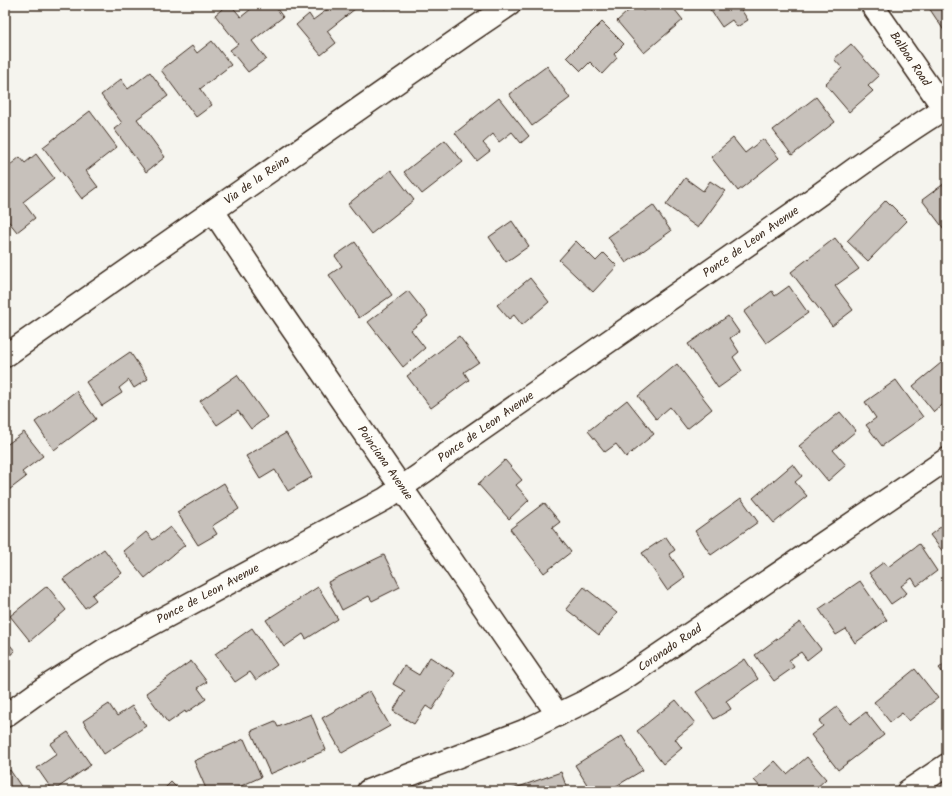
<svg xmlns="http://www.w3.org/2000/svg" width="952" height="796" font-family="Kalam,sans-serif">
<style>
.building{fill:#c7c1bb;stroke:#3b2a1e}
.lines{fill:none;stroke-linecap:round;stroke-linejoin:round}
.minor-casing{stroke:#3b2a1e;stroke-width:25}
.minor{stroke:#fdfcf7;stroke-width:22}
.labels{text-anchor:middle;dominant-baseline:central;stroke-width:3;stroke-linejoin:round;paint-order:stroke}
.street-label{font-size:12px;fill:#3b2a1e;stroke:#fdfcf7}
</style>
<rect width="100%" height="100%" fill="#f5f4ee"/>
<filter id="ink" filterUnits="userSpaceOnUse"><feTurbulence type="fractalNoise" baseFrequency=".025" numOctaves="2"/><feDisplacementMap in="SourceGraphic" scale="8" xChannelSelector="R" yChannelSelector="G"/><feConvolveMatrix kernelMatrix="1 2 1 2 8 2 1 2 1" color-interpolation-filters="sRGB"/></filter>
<g filter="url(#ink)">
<!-- building -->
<g class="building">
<path d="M227,5H231L241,17L256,5H274L283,17L252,41L266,59L248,72L230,50L238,44L215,15Z"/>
<path d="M325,5H360L327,31L336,43L321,55L296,25L309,14L313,20L328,9Z"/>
<path d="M382,5H390L385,9Z"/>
<path d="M635,5H638L643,11L650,5H671L683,20L644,53L617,21Z"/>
<path d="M707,5H738L748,20L737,27L732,20L722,27Z"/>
<path d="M927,5H947V35Z"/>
<path d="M602,22L624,44L614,54L617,58L602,74L590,62L581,71L567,57Z"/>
<path d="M212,41L231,65L200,89L212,105L196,117L161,70L192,46L197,53Z"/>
<path d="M851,44L879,76L868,86L873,91L849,112L825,84L842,68L834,59Z"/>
<path d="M547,66L570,98L532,126L509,94Z"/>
<path d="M150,72L168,96L137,119L165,157L146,172L114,129L122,123L101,95L121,79L128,89Z"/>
<path d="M816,97L835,122L792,155L773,130Z"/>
<path d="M499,98L529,136L521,143L512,132L499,142L493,134L483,143L490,151L477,161L455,133Z"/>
<path d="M90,111L117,147L86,171L98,187L82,199L43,147Z"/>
<path d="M733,138L745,153L763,139L779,158L738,191L711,157Z"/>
<path d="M445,140L463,162L422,194L404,172Z"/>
<path d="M36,154L54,178L23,202L35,218L17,232L5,217V209L9,206L5,200V169L20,157L25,163Z"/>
<path d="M391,170L414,200L371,234L348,204Z"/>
<path d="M685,178L703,191L710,181L725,191L698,228L666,205Z"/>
<path d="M945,183L947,186V233L922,200Z"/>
<path d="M886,200L907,221L868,261L847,241Z"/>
<path d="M653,205L671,231L626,263L608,237Z"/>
<path d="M512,221L529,246L506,262L489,237Z"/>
<path d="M835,238L859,269L835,286L853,310L832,326L791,272Z"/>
<path d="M576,241L596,261L604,253L617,266L593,292L559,260Z"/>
<path d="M355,242L392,295L359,318L329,275L342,266L335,256Z"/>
<path d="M530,278L549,302L522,325L514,315L509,319L497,305Z"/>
<path d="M789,286L808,313L766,343L744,312L772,291L775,296Z"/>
<path d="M408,291L428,316L411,330L425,348L403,367L368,322Z"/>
<path d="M728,316L739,332L730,338L739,352L733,357L742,371L718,388L688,344Z"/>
<path d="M459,336L479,362L464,372L469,380L431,408L407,376Z"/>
<path d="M130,352L148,379L134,388L129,380L119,388L122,393L102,406L86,382Z"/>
<path d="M947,358V401L934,412L913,386Z"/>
<path d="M677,364L712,409L687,429L670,407L656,419L638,396Z"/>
<path d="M237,375L267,417L251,429L238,411L217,425L200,401Z"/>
<path d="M896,380L923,417L882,446L866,425L876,418L865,402Z"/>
<path d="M76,391L96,419L54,450L35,422Z"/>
<path d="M627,400L654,434L626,457L616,444L605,452L588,431Z"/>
<path d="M840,412L856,431L833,450L846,465L828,481L799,446Z"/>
<path d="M24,432L43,456L22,472L26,477L5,493V446Z"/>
<path d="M286,433L312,477L288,491L275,470L260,479L246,456Z"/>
<path d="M505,460L522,480L516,485L529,500L509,519L478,484Z"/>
<path d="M793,464L802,476L795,482L807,496L774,523L753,498Z"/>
<path d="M224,483L239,509L212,526L217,534L198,545L177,512Z"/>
<path d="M741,498L758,522L711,555L695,531Z"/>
<path d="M544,503L560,522L552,528L571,552L544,573L510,529Z"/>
<path d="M947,522V557L930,535Z"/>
<path d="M170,527L185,545L145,578L123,551L146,532L153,540Z"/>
<path d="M666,537L675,550L669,554L685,577L667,590L642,553Z"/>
<path d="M919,544L937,571L917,586L912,578L901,586L907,593L891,604L869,573L884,562L888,567Z"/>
<path d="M104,549L122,573L92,595L96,600L85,608L63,579Z"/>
<path d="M384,555L400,587L372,601L369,596L342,610L328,582Z"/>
<path d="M860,581L887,620L855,643L846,629L836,635L819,609Z"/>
<path d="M47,586L66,610L30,641L10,616Z"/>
<path d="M318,587L338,619L306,639L303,634L284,647L266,620Z"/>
<path d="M584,587L617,613L599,635L566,609Z"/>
<path d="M800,622L821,649L807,660L801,652L789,660L794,667L774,681L755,655Z"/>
<path d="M252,628L277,665L256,680L250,672L235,682L215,654Z"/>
<path d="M5,639L15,651L5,659Z"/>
<path d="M430,657L455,673L432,710L426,706L414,724L393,711L405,691L393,684L404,666L419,675Z"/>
<path d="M745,659L758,679L726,701L731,709L714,719L696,692Z"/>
<path d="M191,661L207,682L198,688L206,699L186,713L185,711L168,723L146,693Z"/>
<path d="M947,662V678L939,668Z"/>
<path d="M915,669L938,698L909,721L902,713L890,722L874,702Z"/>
<path d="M370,691L390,726L342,753L322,718Z"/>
<path d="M676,700L695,723L675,739L682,748L663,764L637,731Z"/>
<path d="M109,704L117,716L132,706L146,726L104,754L83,721Z"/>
<path d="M837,707L850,724L866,712L884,735L838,770L811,735L823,726L819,721Z"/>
<path d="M311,714L326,750L270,774L251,731L275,721L278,727Z"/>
<path d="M68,732L91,765L53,791L37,768L57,754L50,744Z"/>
<path d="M622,736L643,770L608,791H591L575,765Z"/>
<path d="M244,739L261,777L230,791H207L194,761Z"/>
<path d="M807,757L826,779L813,791H764L754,780L775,761L787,774Z"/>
<path d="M10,770L22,788L18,791H5V774Z"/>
<path d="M561,772L568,791H511L510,790Z"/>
<path d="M171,782L180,791H162Z"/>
</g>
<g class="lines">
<!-- minor casing -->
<g class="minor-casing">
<g id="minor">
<path d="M872,5L947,113"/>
<path d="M213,211L271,298L558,715"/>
<path d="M5,356C160,249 314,140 469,32L509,5"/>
<path d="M5,716L44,688L104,650L385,499L428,469L441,458C557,377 673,296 789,216C842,179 892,140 947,107"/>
<path d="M368,791L524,731L584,702L622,680L947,459"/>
<path d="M908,791L947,765"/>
</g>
</g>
<!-- minor -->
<use href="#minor" class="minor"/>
</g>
</g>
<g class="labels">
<!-- street labels -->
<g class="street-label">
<text transform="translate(910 59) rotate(56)">Balboa Road</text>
<text transform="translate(257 180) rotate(-35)">Via de la Reina</text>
<text transform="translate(751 242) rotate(-35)">Ponce de Leon Avenue</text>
<text transform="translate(486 427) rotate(-35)">Ponce de Leon Avenue</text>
<text transform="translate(385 463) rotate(55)">Poinciana Avenue</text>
<text transform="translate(208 594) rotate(-28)">Ponce de Leon Avenue</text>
<text transform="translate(670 648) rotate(-34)">Coronado Road</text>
</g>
</g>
<!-- margin -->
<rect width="952" height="796" fill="none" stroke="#fdfcf7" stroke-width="20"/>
<rect x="10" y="10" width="932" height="776" fill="none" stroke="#3b2a1e" stroke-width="1.5" filter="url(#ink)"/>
</svg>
